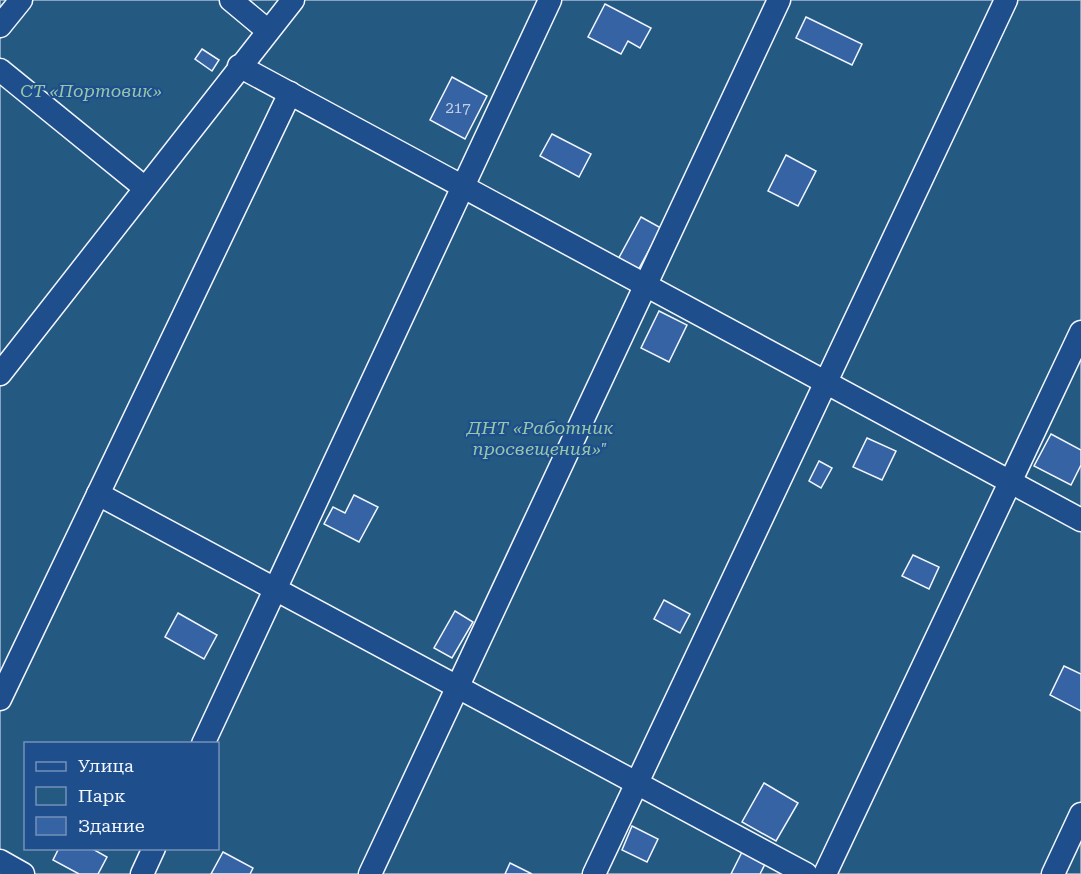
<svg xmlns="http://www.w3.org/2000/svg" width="1081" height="874" font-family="'Roboto Serif',serif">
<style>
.green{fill:#245a82;stroke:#a8bbd7;stroke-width:1.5;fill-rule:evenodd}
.building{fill:#3563a3;stroke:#f2f6ff;stroke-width:1.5}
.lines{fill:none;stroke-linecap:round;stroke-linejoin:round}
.minor-casing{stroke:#f2f6ff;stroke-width:25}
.minor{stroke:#1f4e8c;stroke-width:22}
.labels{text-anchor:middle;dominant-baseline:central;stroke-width:4.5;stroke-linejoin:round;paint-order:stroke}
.number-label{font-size:15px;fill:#c3d1e8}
.park-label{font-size:18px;font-style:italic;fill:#97c8a6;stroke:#1f4e8c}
</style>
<rect width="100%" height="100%" fill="#1f4e8c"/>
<!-- green -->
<path class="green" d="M0,0H1081V874H0ZM26,744H218V848H26Z"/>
<!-- building -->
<g class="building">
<path d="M605,4L651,28L640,48L628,41L621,54L588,37Z"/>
<path d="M806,17L862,44L852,65L796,38Z"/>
<path d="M202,49L219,60L212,71L195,59Z"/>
<path d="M452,77L487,96L465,139L430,120Z"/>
<path d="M552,134L591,154L579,177L540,156Z"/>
<path d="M786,155L816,171L798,206L768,191Z"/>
<path d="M641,217L661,228L636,274L616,263Z"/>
<path d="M659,311L687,325L669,362L641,348Z"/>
<path d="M1051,434L1081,450V465L1071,485L1034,466Z"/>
<path d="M867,438L896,451L882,480L853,467Z"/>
<path d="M819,461L832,468L821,488L809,481Z"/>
<path d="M354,495L378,507L359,542L324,524L333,507L345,513Z"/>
<path d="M913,555L939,567L929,589L902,576Z"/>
<path d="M664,600L690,614L680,633L654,619Z"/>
<path d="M455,611L473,622L452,658L434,648Z"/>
<path d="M178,613L217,635L204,659L165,637Z"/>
<path d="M1064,666L1081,674V711L1050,695Z"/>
<path d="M764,783L798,803L776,841L742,822Z"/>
<path d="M632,826L658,839L647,862L622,850Z"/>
<path d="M59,848H91L107,857L98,874H79L53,860Z"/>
<path d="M743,850L766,862L760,874H731Z"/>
<path d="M223,852L253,868L250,874H211Z"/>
<path d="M510,863L532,874H505Z"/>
</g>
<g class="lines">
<!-- minor casing -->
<g class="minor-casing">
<g id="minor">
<path d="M231,0L267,30"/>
<path d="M0,26L21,0"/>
<path d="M239,66L1081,520"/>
<path d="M0,70L145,188"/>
<path d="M0,374L293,0"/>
<path d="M98,494L806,874"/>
<path d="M0,699L290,93"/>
<path d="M203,744L550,0"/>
<path d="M0,861L23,874"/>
<path d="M142,874L154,848"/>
<path d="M370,874L779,0"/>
<path d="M594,874L1006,0"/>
<path d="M825,874L1081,332"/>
<path d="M1053,874L1081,814"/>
</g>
</g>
<!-- minor -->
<use href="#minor" class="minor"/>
</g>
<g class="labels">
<!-- number labels -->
<g class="number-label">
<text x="458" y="108">217</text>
</g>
<!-- park labels -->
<g class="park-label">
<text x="91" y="90">СТ «Портовик»</text>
<text x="540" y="427">ДНТ «Работник<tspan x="540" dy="21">просвещения»"</tspan></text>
</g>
</g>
<!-- legend -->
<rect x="24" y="742" width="195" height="108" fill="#1f4e8c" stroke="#7391ba" stroke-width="1.5"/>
<rect x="36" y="762" width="30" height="9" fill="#1f4e8c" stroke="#7391ba" stroke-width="1.5"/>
<text x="78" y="772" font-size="18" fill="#f2f6ff">Улица</text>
<rect x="36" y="787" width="30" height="18" fill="#245a82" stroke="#7391ba" stroke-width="1.5"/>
<text x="78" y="802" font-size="18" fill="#f2f6ff">Парк</text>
<rect x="36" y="817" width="30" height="18" fill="#3563a3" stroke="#7391ba" stroke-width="1.5"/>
<text x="78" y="832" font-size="18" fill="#f2f6ff">Здание</text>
</svg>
